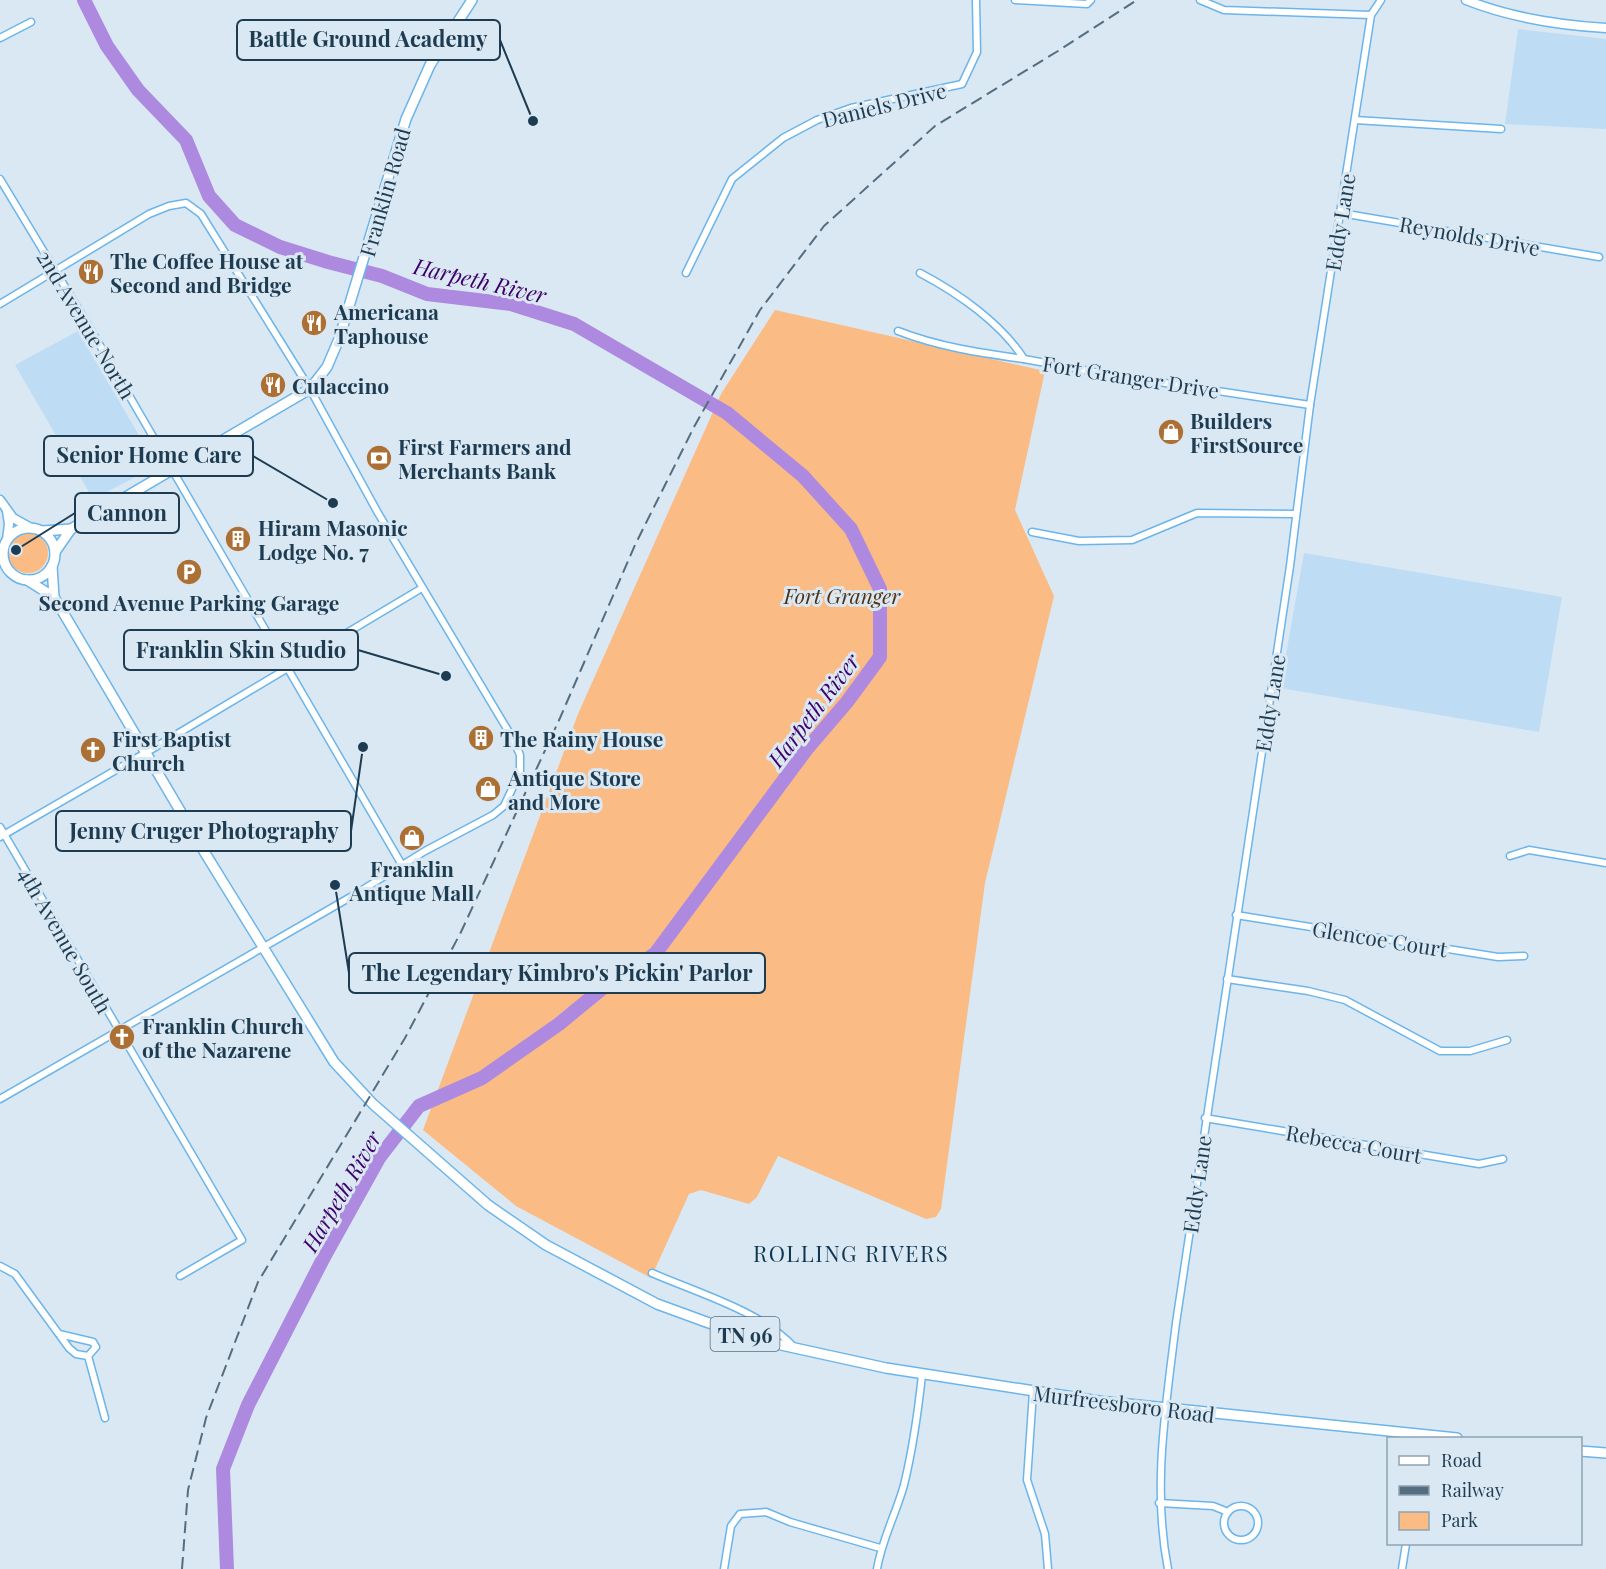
<svg xmlns="http://www.w3.org/2000/svg" width="1606" height="1569" font-family="'Playfair Display',serif">
<style>
.built{fill:#beddf5}
.green{fill:#fabb85}
.lines{fill:none;stroke-linecap:round;stroke-linejoin:round}
.river{stroke:#ad8ae0;stroke-width:14}
.street-casing{stroke:#6bb5eb;stroke-width:9}
.secondary-casing{stroke:#6bb5eb;stroke-width:11}
.primary-casing{stroke:#6bb5eb;stroke-width:12}
.street{stroke:#fff;stroke-width:6}
.secondary{stroke:#fff;stroke-width:8}
.primary{stroke:#fff;stroke-width:9}
.rail{stroke:#546e80;stroke-width:2;stroke-dasharray:12 6;stroke-linecap:butt}
.labels{text-anchor:middle;dominant-baseline:central;stroke-width:6;stroke-linejoin:round;paint-order:stroke}
.shield{fill:#dae8f3;stroke:#567082;stroke-width:1.5}
.shield-label{font-size:20px;font-weight:bold;fill:#1d3c52}
.street-label{font-size:21px;fill:#1d3c52;stroke:#dae8f3}
.poi-label{font-size:21px;font-weight:bold;fill:#1d3c52;stroke:#dae8f3;text-anchor:start}
.park-label{font-size:21px;font-style:italic;fill:#523214;stroke:#dae8f3}
.water-label{font-size:22px;font-style:italic;fill:#3e006c;stroke:#dae8f3}
.neighbourhood-label{font-size:22px;letter-spacing:1.5px;fill:#0f3752;stroke:#dae8f3}
.leader{fill:none;stroke:#1d3c52;stroke-width:2}
.callout-dot{fill:#1d3c52;stroke:#dae8f3;stroke-width:2}
.callout{fill:#dae8f3;stroke:#1d3c52;stroke-width:2}
.callout-label{font-size:22px;text-anchor:middle;font-weight:bold;fill:#1d3c52}
</style>
<rect width="100%" height="100%" fill="#dae8f3"/>
<!-- built -->
<g class="built">
<path d="M1518,29L1606,39V129L1505,124Z"/>
<path d="M78,331L157,466L93,499L15,365Z"/>
<path d="M1304,553L1562,597L1539,732L1280,688Z"/>
</g>
<!-- green -->
<g class="green">
<path d="M775,310L1045,371L1015,510L1054,596L985,883L941,1209L936,1217L926,1219L778,1156L757,1197L749,1204L701,1190L689,1194L651,1278L516,1206L423,1130L578,714L721,394Z"/>
<circle cx="28" cy="553" r="20"/>
</g>
<g class="lines">
<!-- river -->
<path class="river" d="M84,0L107,46L138,90L186,140L209,196L235,225L280,247L328,262L382,276L427,294L511,304L574,324L727,413L803,476L851,529L880,589V657L847,702L806,750L655,954L604,987L559,1024L482,1078L419,1106L379,1158L324,1257L248,1405L223,1469L227,1569"/>
<!-- street casing -->
<g class="street-casing">
<g id="street">
<path d="M1015,0L1087,4L1091,0"/>
<path d="M1200,0L1224,10L1371,15"/>
<path d="M0,38L31,22"/>
<path d="M1355,120L1501,129"/>
<path d="M0,179L91,330L402,865"/>
<path d="M1341,213L1599,257"/>
<path d="M686,273L732,179L783,138L817,120L851,108L962,84L977,52L976,0"/>
<path d="M920,273C958,293 1001,323 1024,359L1106,374L1310,405"/>
<path d="M0,304L149,214L169,206L186,203L201,214L310,389L378,513L513,739L520,755V772L504,806L493,815L425,851L354,895L0,1099"/>
<path d="M898,331C939,347 981,353 1024,359"/>
<path d="M1032,532L1079,541L1132,540L1197,513L1296,514"/>
<path d="M0,827L242,1240L180,1276"/>
<path d="M0,837L147,752L422,588"/>
<path d="M1510,856L1529,850L1606,863"/>
<path d="M1236,915L1498,957L1524,956"/>
<path d="M1227,979L1308,991L1345,1000L1440,1051H1470L1507,1040"/>
<path d="M1205,1118L1479,1164L1503,1159"/>
<path d="M0,1266L15,1274L69,1348L76,1354L88,1356L96,1347L93,1342L59,1334"/>
<path d="M652,1273C698,1293 761,1311 794,1347"/>
<path d="M88,1356L105,1418"/>
<path d="M1033,1392L1027,1480L1045,1534L1048,1569"/>
<path d="M1159,1503L1213,1506L1228,1512"/>
<circle cx="1241" cy="1523" r="17"/>
<path d="M724,1569L731,1526L740,1514L766,1512L790,1522L880,1548"/>
<path d="M877,1569C882,1539 896,1514 904,1485C913,1448 918,1412 922,1375"/>
<path d="M1168,1569C1152,1488 1166,1405 1176,1323L1290,566L1310,405L1371,15L1381,0"/>
<path d="M1402,1569L1406,1544"/>
</g>
</g>
<!-- secondary casing -->
<g class="secondary-casing">
<g id="secondary">
<path d="M1466,0C1511,18 1557,25 1606,28"/>
<path d="M0,500L13,518L31,528"/>
<path d="M7,511L9,524L7,540"/>
</g>
</g>
<!-- primary casing -->
<g class="primary-casing">
<g id="primary">
<circle cx="29" cy="554" r="26"/>
<path d="M42,531L71,529L310,389L327,367L339,339L406,119L430,65L472,0"/>
<path d="M55,552L71,529"/>
<path d="M52,566L54,597L205,853L334,1062L373,1104L488,1205L546,1245L657,1304L709,1323L772,1343L886,1368L1099,1401L1457,1438"/>
<path d="M27,580L54,597"/>
<path d="M1580,1451L1606,1453"/>
</g>
</g>
<!-- street -->
<use href="#street" class="street"/>
<!-- secondary -->
<use href="#secondary" class="secondary"/>
<!-- primary -->
<use href="#primary" class="primary"/>
<!-- rail -->
<path class="rail" d="M182,1569L188,1490L206,1418L258,1282L405,1038L461,932L560,718L635,545L694,427L760,310L824,226L935,126L1058,51L1137,0"/>
</g>
<!-- icons -->
<defs>
<g id="restaurant-disc" transform="scale(1.35)"><circle r="9.5" fill="#ad7034" stroke="#dae8f3"/><path d="M-5-6h1v4h1v-4h1v4h1v-4h1v5L-1.5 .5V6h-2V.5L-5-1ZM5-6V6H3V1.5H1.5Q1.5-4 5-6Z" fill="#fff"/></g>
<g id="shop-disc" transform="scale(1.35)"><circle r="9.5" fill="#ad7034" stroke="#dae8f3"/><path d="M-5-2.5h2.3a2.7 3.5 0 0 1 5.4 0H5L5.5 6h-11ZM-1.5-2.5h3a1.5 2.3 0 0 0-3 0Z" fill="#fff"/></g>
<g id="bank-disc" transform="scale(1.35)"><circle r="9.5" fill="#ad7034" stroke="#dae8f3"/><path d="M-6-4H6V4H-6ZM0-2.3a2.3 2.3 0 1 0 0 4.6a2.3 2.3 0 1 0 0-4.6Z" fill="#fff"/></g>
<g id="building-disc" transform="scale(1.35)"><circle r="9.5" fill="#ad7034" stroke="#dae8f3"/><path d="M-4-6H4V6H1V3H-1V6H-4ZM-2.5-4.3h1.7v1.8h-1.7ZM.8-4.3h1.7v1.8H.8ZM-2.5-1h1.7V.8h-1.7ZM.8-1h1.7V.8H.8Z" fill="#fff"/></g>
<g id="parking-disc" transform="scale(1.35)"><circle r="9.5" fill="#ad7034" stroke="#dae8f3"/><path d="M-3.5-5.5H1a3.5 3.5 0 0 1 0 7H-1V5.5H-3.5ZM-1-3.4V-.6H.8a1.4 1.4 0 0 0 0-2.8Z" fill="#fff"/></g>
<g id="church-disc" transform="scale(1.35)"><circle r="9.5" fill="#ad7034" stroke="#dae8f3"/><path d="M-1.2-6h2.4v3.5h3.3v2.4h-3.3V6h-2.4V-.1h-3.3v-2.4h3.3Z" fill="#fff"/></g>
</defs>
<g fill-rule="evenodd">
<use href="#restaurant-disc" x="91" y="272"/>
<use href="#restaurant-disc" x="314" y="323"/>
<use href="#restaurant-disc" x="273" y="385"/>
<use href="#shop-disc" x="1171" y="432"/>
<use href="#bank-disc" x="379" y="458"/>
<use href="#building-disc" x="238" y="539"/>
<use href="#parking-disc" x="189" y="572"/>
<use href="#building-disc" x="481" y="738"/>
<use href="#church-disc" x="93" y="750"/>
<use href="#shop-disc" x="488" y="789"/>
<use href="#shop-disc" x="412" y="838"/>
<use href="#church-disc" x="122" y="1037"/>
</g>
<g class="labels">
<!-- shield labels -->
<rect class="shield" x="710.5" y="1317" width="69" height="34" rx="4.5"/>
<g class="shield-label">
<text x="745" y="1334">TN 96</text>
</g>
<!-- street labels -->
<g class="street-label">
<text transform="translate(884 104) rotate(-14)">Daniels Drive</text>
<text transform="translate(384 192) rotate(-74)">Franklin Road</text>
<text transform="translate(1339 222) rotate(-81)">Eddy Lane</text>
<text transform="translate(1470 235) rotate(10)">Reynolds Drive</text>
<text transform="translate(87 324) rotate(59)">2nd Avenue North</text>
<text transform="translate(1131 376) rotate(9)">Fort Granger Drive</text>
<text transform="translate(1269 703) rotate(-81)">Eddy Lane</text>
<text transform="translate(1380 938) rotate(9)">Glencoe Court</text>
<text transform="translate(66 940) rotate(60)">4th Avenue South</text>
<text transform="translate(1354 1143) rotate(10)">Rebecca Court</text>
<text transform="translate(1196 1184) rotate(-82)">Eddy Lane</text>
<text transform="translate(1124 1403) rotate(7)">Murfreesboro Road</text>
</g>
<!-- poi labels -->
<g class="poi-label">
<text x="110" y="260">The Coffee House at<tspan x="110" dy="24">Second and Bridge</tspan></text>
<text x="334" y="311">Americana<tspan x="334" dy="24">Taphouse</tspan></text>
<text x="292" y="385">Culaccino</text>
<text x="1190" y="420">Builders<tspan x="1190" dy="24">FirstSource</tspan></text>
<text x="398" y="446">First Farmers and<tspan x="398" dy="24">Merchants Bank</tspan></text>
<text x="258" y="527">Hiram Masonic<tspan x="258" dy="24">Lodge No. 7</tspan></text>
<text x="189" y="602" text-anchor="middle">Second Avenue Parking Garage</text>
<text x="112" y="738">First Baptist<tspan x="112" dy="24">Church</tspan></text>
<text x="500" y="738">The Rainy House</text>
<text x="508" y="777">Antique Store<tspan x="508" dy="24">and More</tspan></text>
<text x="412" y="868" text-anchor="middle">Franklin<tspan x="412" dy="24">Antique Mall</tspan></text>
<text x="142" y="1025">Franklin Church<tspan x="142" dy="24">of the Nazarene</tspan></text>
</g>
<!-- park labels -->
<g class="park-label">
<text x="842" y="595">Fort Granger</text>
</g>
<!-- water labels -->
<g class="water-label">
<text transform="translate(480 280) rotate(13)">Harpeth River</text>
<text transform="translate(813 710) rotate(-53)">Harpeth River</text>
<text transform="translate(341 1191) rotate(-60)">Harpeth River</text>
</g>
<!-- neighbourhood labels -->
<g class="neighbourhood-label">
<text x="851" y="1253">ROLLING RIVERS</text>
</g>
</g>
<!-- callouts -->
<path class="leader" d="M533 121L500 40M333 503L253 456M16 550L75 513M446 676L358 650M363 747L351 831M335 885L349 973"/>
<g class="callout-dot">
<circle cx="533" cy="121" r="6"/>
<circle cx="333" cy="503" r="6"/>
<circle cx="16" cy="550" r="6"/>
<circle cx="446" cy="676" r="6"/>
<circle cx="363" cy="747" r="6"/>
<circle cx="335" cy="885" r="6"/>
</g>
<g class="callout">
<rect x="237" y="20" width="263" height="40" rx="6"/>
<rect x="44" y="436" width="209" height="40" rx="6"/>
<rect x="75" y="493" width="104" height="40" rx="6"/>
<rect x="124" y="630" width="234" height="40" rx="6"/>
<rect x="56" y="811" width="295" height="40" rx="6"/>
<rect x="349" y="953" width="416" height="40" rx="6"/>
</g>
<g class="callout-label">
<text x="368" y="47">Battle Ground Academy</text>
<text x="149" y="463">Senior Home Care</text>
<text x="127" y="521">Cannon</text>
<text x="241" y="658">Franklin Skin Studio</text>
<text x="204" y="839">Jenny Cruger Photography</text>
<text x="557" y="981">The Legendary Kimbro's Pickin' Parlor</text>
</g>
<!-- legend -->
<rect x="1387" y="1437" width="195" height="108" fill="#dae8f3" stroke="#8ea3b3" stroke-width="1.5"/>
<rect x="1399" y="1456" width="30" height="9" fill="#ffffff" stroke="#8ea3b3" stroke-width="1.5"/>
<text x="1441" y="1467" font-size="18" fill="#1d3c52">Road</text>
<rect x="1399" y="1486" width="30" height="9" fill="#546e80" stroke="#8ea3b3" stroke-width="1.5"/>
<text x="1441" y="1497" font-size="18" fill="#1d3c52">Railway</text>
<rect x="1399" y="1512" width="30" height="18" fill="#fabb85" stroke="#8ea3b3" stroke-width="1.5"/>
<text x="1441" y="1527" font-size="18" fill="#1d3c52">Park</text>
</svg>
